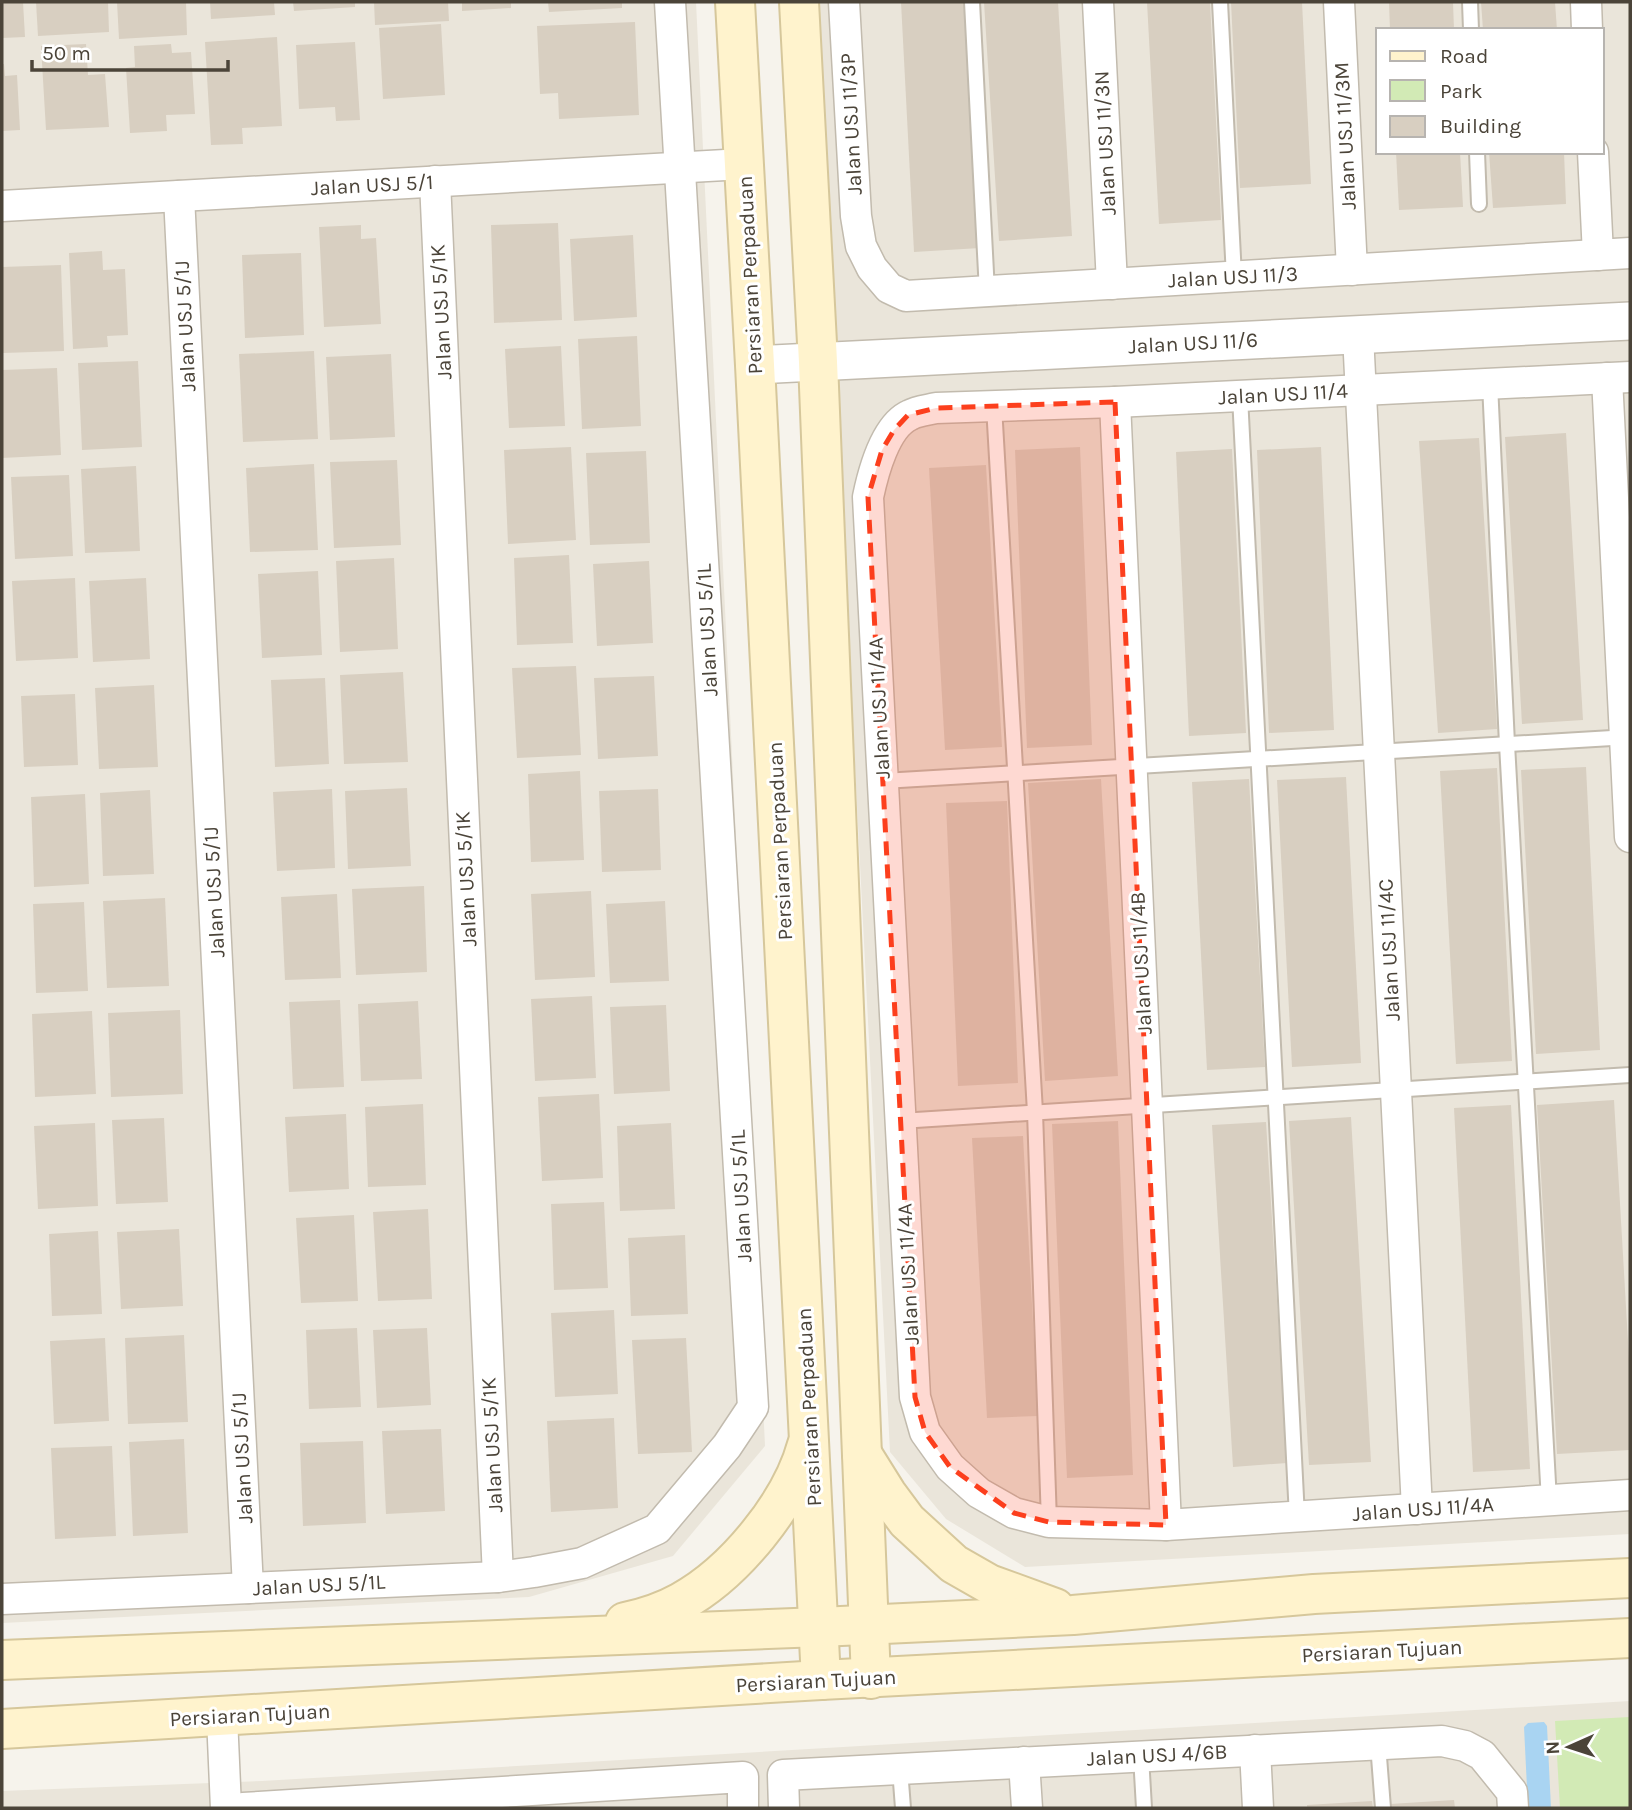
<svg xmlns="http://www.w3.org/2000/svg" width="1632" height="1810" font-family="Karla,sans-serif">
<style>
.residential{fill:#eae5da;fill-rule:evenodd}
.green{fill:#d2eab5}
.water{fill:#a9d4f2}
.building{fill:#d8cfc1}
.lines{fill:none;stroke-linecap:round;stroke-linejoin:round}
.service-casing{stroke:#c2bbae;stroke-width:18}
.minor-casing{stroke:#c2bbae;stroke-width:33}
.tertiary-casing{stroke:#c2bbae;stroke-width:40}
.secondary-casing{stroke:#d6c79b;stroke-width:42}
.service{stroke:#fff;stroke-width:14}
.minor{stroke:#fff;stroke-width:30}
.tertiary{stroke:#fff;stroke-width:37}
.secondary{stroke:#fff3cd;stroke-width:38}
.marked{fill:#fc3f1d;fill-opacity:0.2;stroke:#fc3f1d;stroke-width:5;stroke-dasharray:14 9;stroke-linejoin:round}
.labels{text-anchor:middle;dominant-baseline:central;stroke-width:6;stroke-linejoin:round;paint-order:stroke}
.street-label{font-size:21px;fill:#4b4439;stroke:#fff}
</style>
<rect width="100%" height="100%" fill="#f6f3ec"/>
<!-- residential -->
<g class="residential">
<path d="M2,2H696L765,1446L673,1556L529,1597L2,1623Z"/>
<path d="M816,2H1630V1534L1025,1567L946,1519L890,1452ZM1378,30H1602V152H1378Z"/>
<path d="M1630,1701V1808H2V1791L262,1781Z"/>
</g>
<!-- green -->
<path class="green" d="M1630,1717V1808H1560L1555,1721Z"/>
<!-- water -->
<path class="water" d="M1544,1722L1547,1726L1551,1808H1528L1524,1727L1528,1723Z"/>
<!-- building -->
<g class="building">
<path d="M2,2H23L25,37L2,38Z"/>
<path d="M36,2H108L109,32L38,36Z"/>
<path d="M117,2H186L187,35L119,39Z"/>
<path d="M210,2H274L275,15L211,19Z"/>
<path d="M293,2H355V7L294,11Z"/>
<path d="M374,2H448L449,21L375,25Z"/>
<path d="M462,2H511V8L462,11Z"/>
<path d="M548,2H622V8L549,12Z"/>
<path d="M901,2H967L980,248L914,252Z"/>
<path d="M984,2H1058L1072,236L999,241Z"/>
<path d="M1147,2H1210L1221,220L1159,224Z"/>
<path d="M1231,2H1302L1311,184L1240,188Z"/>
<path d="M1389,2H1453L1454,30H1390Z"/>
<path d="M1481,2H1555L1557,30H1483Z"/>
<path d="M635,22L639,115L559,119L558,93L540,94L537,26Z"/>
<path d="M441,24L445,95L383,99L379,28Z"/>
<path d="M277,37L282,126L242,128L243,144L211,145L205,42Z"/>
<path d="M355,42L360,120L336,121L335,107L299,109L296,45Z"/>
<path d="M86,44L88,75L105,74L109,127L46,130L41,46Z"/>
<path d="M171,44L172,53L191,52L195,114L166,115L167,131L130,133L126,68L135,67L134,46Z"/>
<path d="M2,64H4L5,76L17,75L20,130L2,131Z"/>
<path d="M1396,152H1460L1463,207L1399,210Z"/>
<path d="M1489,152H1564L1566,204L1493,208Z"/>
<path d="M558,223L562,320L494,323L491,225Z"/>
<path d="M361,225V239L376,238L381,324L324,327L319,227Z"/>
<path d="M633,235L637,317L574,321L570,239Z"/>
<path d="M102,251L103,270L125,269L128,335L107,336L108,347L73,349L69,253Z"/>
<path d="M301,253L304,335L245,338L242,255Z"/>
<path d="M61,265L64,351L3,353L2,267Z"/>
<path d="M637,336L641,426L582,429L578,339Z"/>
<path d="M561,346L565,426L509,428L505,349Z"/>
<path d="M314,351L318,439L243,442L239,354Z"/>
<path d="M391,354L395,437L330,440L326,357Z"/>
<path d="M138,361L142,447L82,450L78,363Z"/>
<path d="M57,368L61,455L2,458V370Z"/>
<path d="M1566,433L1583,720L1522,724L1505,437Z"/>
<path d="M1479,438L1497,729L1438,733L1419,441Z"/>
<path d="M571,447L576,540L508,544L504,450Z"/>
<path d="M1080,447L1092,745L1027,748L1015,450Z"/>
<path d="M1321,447L1334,730L1269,733L1257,450Z"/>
<path d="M1232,449L1246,733L1189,736L1176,452Z"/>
<path d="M646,451L650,543L590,545L586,453Z"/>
<path d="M397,460L401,545L334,548L330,462Z"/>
<path d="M314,464L318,550L250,552L246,468Z"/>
<path d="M986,465L1002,747L945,750L929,468Z"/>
<path d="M136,466L140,551L85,553L81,469Z"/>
<path d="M69,475L73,556L15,559L11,477Z"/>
<path d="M569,555L573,643L517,645L514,558Z"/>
<path d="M394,558L398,649L340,652L336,561Z"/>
<path d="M649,561L653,643L597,646L593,564Z"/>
<path d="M318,571L322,655L262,658L258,574Z"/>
<path d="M75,578L78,658L16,661L12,581Z"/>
<path d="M146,578L150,659L93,662L89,581Z"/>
<path d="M576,666L581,755L517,758L512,668Z"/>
<path d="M403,672L408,762L344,764L340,675Z"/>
<path d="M654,676L658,756L598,759L594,678Z"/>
<path d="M325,678L329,764L275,767L271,680Z"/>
<path d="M154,685L158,767L99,769L95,688Z"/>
<path d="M75,694L78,765L24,767L21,696Z"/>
<path d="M1586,767L1600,1050L1536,1054L1521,770Z"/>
<path d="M1497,768L1512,1061L1456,1064L1440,771Z"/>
<path d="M580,771L584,860L531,862L528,774Z"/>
<path d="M1346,777L1361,1063L1292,1067L1277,780Z"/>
<path d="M1101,779L1118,1076L1045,1081L1028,783Z"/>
<path d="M1249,779L1265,1067L1207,1070L1192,782Z"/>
<path d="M407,788L411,866L348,869L345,791Z"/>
<path d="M332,789L335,868L277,871L273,792Z"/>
<path d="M658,789L661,870L602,872L599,791Z"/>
<path d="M150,790L154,874L103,876L100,793Z"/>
<path d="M85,794L89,884L34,887L31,797Z"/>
<path d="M1007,801L1018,1083L958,1086L946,803Z"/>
<path d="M424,886L427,972L356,975L352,889Z"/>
<path d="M591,891L595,977L535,980L531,894Z"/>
<path d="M337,894L341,978L285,980L281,897Z"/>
<path d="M165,898L169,986L107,988L103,901Z"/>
<path d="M665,901L669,981L610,983L606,904Z"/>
<path d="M84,902L88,991L36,993L33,904Z"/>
<path d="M592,996L596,1078L535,1081L531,999Z"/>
<path d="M340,1000L344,1087L293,1089L289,1002Z"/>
<path d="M418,1001L422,1079L361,1081L358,1004Z"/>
<path d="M666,1005L670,1091L614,1094L610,1007Z"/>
<path d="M180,1010L183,1094L111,1097L108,1013Z"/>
<path d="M92,1011L96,1094L35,1097L32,1014Z"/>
<path d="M599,1094L603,1178L542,1181L538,1097Z"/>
<path d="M1614,1100L1630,1376V1450L1557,1454L1537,1105Z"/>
<path d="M423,1104L426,1185L368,1187L365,1107Z"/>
<path d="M1511,1105L1530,1469L1473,1472L1454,1108Z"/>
<path d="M346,1114L349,1189L289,1192L285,1117Z"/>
<path d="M1351,1117L1371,1462L1309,1465L1289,1121Z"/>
<path d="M164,1118L168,1202L116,1204L112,1120Z"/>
<path d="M1118,1121L1133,1475L1067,1478L1052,1124Z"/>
<path d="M1266,1122L1287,1463L1233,1467L1212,1125Z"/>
<path d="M95,1123L98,1206L38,1209L34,1126Z"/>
<path d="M671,1123L675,1209L620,1211L617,1126Z"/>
<path d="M1023,1136L1038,1416L987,1418L972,1138Z"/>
<path d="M604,1202L608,1288L554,1290L551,1204Z"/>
<path d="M428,1209L432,1299L378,1301L373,1212Z"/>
<path d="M354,1215L358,1301L301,1303L296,1218Z"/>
<path d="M179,1229L183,1306L121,1309L117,1232Z"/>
<path d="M98,1231L102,1314L52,1316L49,1234Z"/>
<path d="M685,1235L688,1314L631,1316L628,1238Z"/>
<path d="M614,1310L618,1394L555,1397L551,1313Z"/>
<path d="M357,1328L361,1407L309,1409L306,1330Z"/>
<path d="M427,1328L431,1405L377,1408L373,1330Z"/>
<path d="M184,1335L188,1422L128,1424L125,1338Z"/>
<path d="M105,1338L109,1421L54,1424L50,1341Z"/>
<path d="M686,1338L692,1452L638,1454L632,1340Z"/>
<path d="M614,1418L618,1508L551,1512L547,1421Z"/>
<path d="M441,1429L445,1511L386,1514L382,1431Z"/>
<path d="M184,1439L188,1533L133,1536L129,1442Z"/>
<path d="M363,1441L366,1523L303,1526L300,1443Z"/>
<path d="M112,1446L116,1536L55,1539L51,1448Z"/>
<path d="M1454,1800L1455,1808H1391L1390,1804Z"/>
<path d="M1372,1801L1373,1808H1307V1805Z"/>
</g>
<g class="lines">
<!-- service casing -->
<g class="service-casing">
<g id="service">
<path d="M972,2L987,292"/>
<path d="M1220,2L1234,277"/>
<path d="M1470,2L1471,30"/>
<path d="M1477,152L1479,204"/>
<path d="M1490,384L1507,744L1549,1501"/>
<path d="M1240,396L1297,1517"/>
<path d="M994,406L1035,1112L1049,1522"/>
<path d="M883,781L1629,737"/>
<path d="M900,1121L1630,1075"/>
<path d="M1378,1744L1383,1808"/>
<path d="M1141,1756L1144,1808"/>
<path d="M900,1769L903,1808"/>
</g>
</g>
<!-- minor casing -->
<g class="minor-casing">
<g id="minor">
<path d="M844,2L856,216L861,246L872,268L889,288L906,296L1630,253"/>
<path d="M1098,2L1112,284"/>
<path d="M1339,2L1352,270"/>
<path d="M1586,2L1587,30"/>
<path d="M1593,152L1598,255"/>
<path d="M435,181L498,1577"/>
<path d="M179,196L248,1588"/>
<path d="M2,206L743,164"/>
<path d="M1358,335L1417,1509"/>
<path d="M1630,377L1115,402L936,408C928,410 917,411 910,415C885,426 873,473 868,497L915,1397L925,1432L950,1467L979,1493L1014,1513L1049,1522L1166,1525L1630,1495"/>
<path d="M1607,378L1630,837"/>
<path d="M1115,402L1166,1525"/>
<path d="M2,1599L498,1577L534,1572L582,1563L657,1529L727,1446L753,1407L670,2"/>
<path d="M222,1717L226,1808"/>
<path d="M1255,1750L1258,1808"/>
<path d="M1024,1762L1027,1808"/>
<path d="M243,1808L743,1777V1808"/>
<path d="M784,1808L783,1775L1442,1741L1465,1746L1482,1755L1512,1792L1513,1808"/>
</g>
</g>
<!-- tertiary casing -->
<g class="tertiary-casing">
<path id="tertiary" d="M755,365L1630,321"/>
</g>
<!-- secondary casing -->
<g class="secondary-casing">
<g id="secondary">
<path d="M735,2L755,365L821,1680"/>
<path d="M799,2L818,362L871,1679"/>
<path d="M862,1454L887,1494L907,1521L954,1564L989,1584L1055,1608"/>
<path d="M625,1622C644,1618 663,1612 681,1602C734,1573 791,1504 807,1445"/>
<path d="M2,1660L820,1627L1073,1615L1314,1594L1630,1578"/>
<path d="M2,1729L821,1680L1630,1638"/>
</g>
</g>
<!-- service -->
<use href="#service" class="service"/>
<!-- minor -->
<use href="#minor" class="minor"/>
<!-- tertiary -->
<use href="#tertiary" class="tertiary"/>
<!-- secondary -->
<use href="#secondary" class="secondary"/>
</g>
<!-- marked area -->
<path class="marked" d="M1115,402L1166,1525L1049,1522L1014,1513L950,1467L925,1432L915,1397L868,497L882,450L894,430L908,415L936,408Z"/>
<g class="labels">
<!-- street labels -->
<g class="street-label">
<text transform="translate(851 124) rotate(-93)">Jalan USJ 11/3P</text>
<text transform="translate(1345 136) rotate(-93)">Jalan USJ 11/3M</text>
<text transform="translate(1105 143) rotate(-93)">Jalan USJ 11/3N</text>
<text transform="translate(372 185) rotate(-3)">Jalan USJ 5/1</text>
<text transform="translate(750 275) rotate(-93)">Persiaran Perpaduan</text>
<text transform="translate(1233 277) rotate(-3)">Jalan USJ 11/3</text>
<text transform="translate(441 312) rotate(-93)">Jalan USJ 5/1K</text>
<text transform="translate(185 326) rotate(-93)">Jalan USJ 5/1J</text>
<text transform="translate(1193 343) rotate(-3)">Jalan USJ 11/6</text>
<text transform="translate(1283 394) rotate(-3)">Jalan USJ 11/4</text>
<text transform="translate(707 630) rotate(-93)">Jalan USJ 5/1L</text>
<text transform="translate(879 708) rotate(-93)">Jalan USJ 11/4A</text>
<text transform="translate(780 841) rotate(-93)">Persiaran Perpaduan</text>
<text transform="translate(466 879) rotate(-93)">Jalan USJ 5/1K</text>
<text transform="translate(214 892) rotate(-93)">Jalan USJ 5/1J</text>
<text transform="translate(1389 950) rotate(-93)">Jalan USJ 11/4C</text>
<text transform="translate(1141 963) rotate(-93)">Jalan USJ 11/4B</text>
<text transform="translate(741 1196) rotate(-93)">Jalan USJ 5/1L</text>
<text transform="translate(908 1274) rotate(-93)">Jalan USJ 11/4A</text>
<text transform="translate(809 1407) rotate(-93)">Persiaran Perpaduan</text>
<text transform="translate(492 1445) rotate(-93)">Jalan USJ 5/1K</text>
<text transform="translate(242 1458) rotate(-93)">Jalan USJ 5/1J</text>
<text transform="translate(1423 1509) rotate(-4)">Jalan USJ 11/4A</text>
<text transform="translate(319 1585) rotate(-3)">Jalan USJ 5/1L</text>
<text transform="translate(1382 1651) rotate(-3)">Persiaran Tujuan</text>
<text transform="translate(816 1681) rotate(-3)">Persiaran Tujuan</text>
<text transform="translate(250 1715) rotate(-3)">Persiaran Tujuan</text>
<text transform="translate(1157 1755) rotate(-3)">Jalan USJ 4/6B</text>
</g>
</g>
<!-- border -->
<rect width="1632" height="1810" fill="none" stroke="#4b4439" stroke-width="7"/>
<!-- legend -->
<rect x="1376" y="28" width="228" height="126" fill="#ffffff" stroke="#b7b4b0" stroke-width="2"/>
<rect x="1390" y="51" width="35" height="10" fill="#fff3cd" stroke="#b7b4b0" stroke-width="2"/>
<text x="1440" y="63" font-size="21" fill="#4b4439">Road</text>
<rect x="1390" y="80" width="35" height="21" fill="#d2eab5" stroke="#b7b4b0" stroke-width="2"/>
<text x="1440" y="98" font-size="21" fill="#4b4439">Park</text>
<rect x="1390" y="116" width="35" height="21" fill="#d8cfc1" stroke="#b7b4b0" stroke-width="2"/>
<text x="1440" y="133" font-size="21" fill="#4b4439">Building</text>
<!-- north arrow -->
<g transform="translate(1569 1747) rotate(267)" stroke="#ffffff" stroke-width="5" paint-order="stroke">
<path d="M0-5L12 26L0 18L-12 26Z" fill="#4b4439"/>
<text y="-10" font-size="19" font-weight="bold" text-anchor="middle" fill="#4b4439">N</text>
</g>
<!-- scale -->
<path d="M32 60v10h196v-10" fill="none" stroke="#4b4439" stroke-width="3.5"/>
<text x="42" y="60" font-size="21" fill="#4b4439" stroke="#ffffff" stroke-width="5" paint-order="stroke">50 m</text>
</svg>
